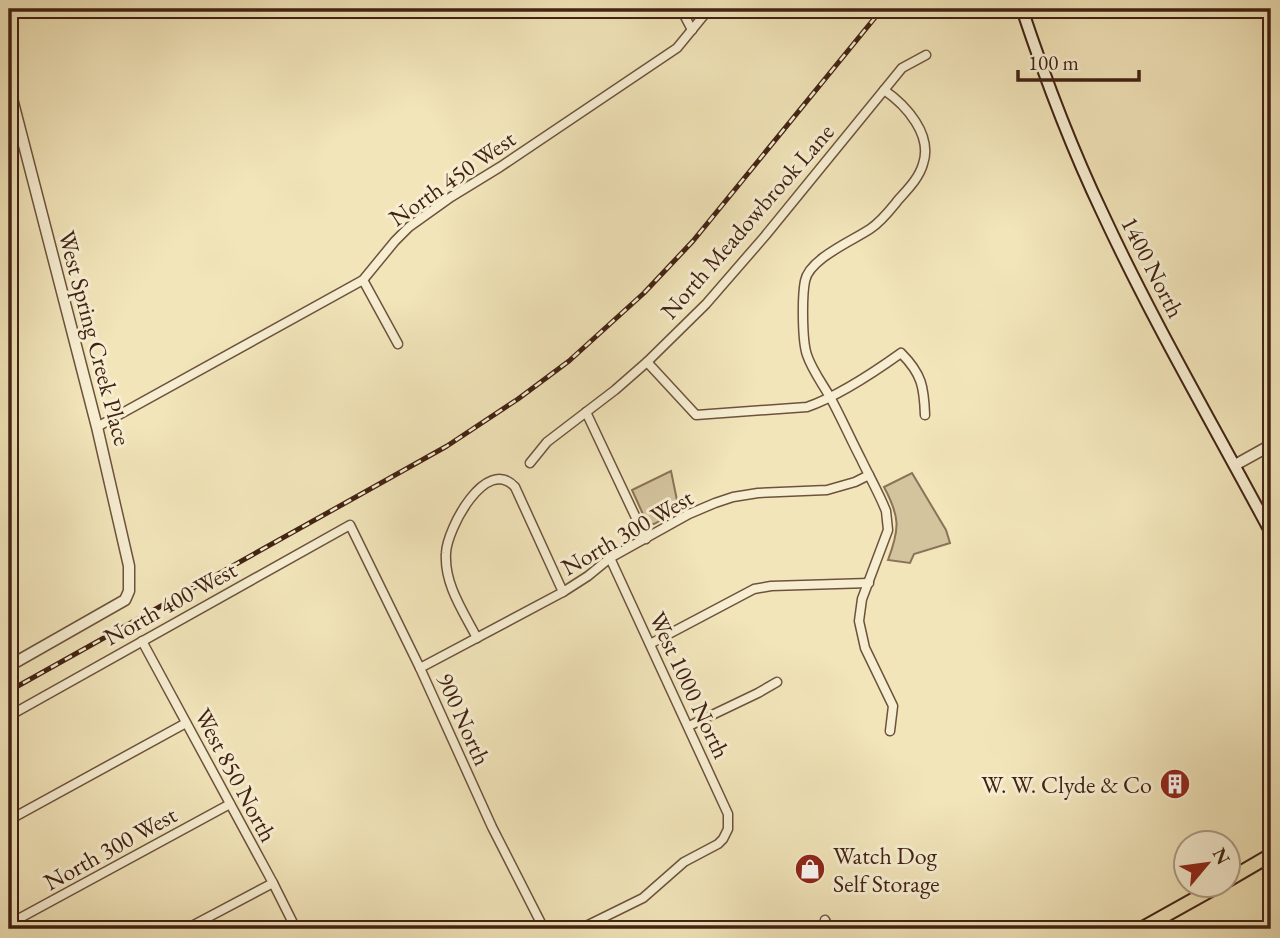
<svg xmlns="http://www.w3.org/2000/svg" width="1280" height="938" font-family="'EB Garamond',serif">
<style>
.green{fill:#d4c49e;stroke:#8a7358;stroke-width:2}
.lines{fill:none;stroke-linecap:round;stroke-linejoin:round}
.minor-casing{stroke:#6d533d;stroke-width:11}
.tertiary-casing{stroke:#6d533d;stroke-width:13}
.secondary-casing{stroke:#412213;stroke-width:14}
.primary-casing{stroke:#412213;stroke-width:16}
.minor{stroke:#f7eed2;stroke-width:8}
.tertiary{stroke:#f7eed2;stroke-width:10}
.secondary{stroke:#f7eed2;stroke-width:10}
.primary{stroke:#f2e5ba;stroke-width:12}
.rail-casing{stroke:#412213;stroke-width:5}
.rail{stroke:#f7eed2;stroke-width:2.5;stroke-dasharray:8;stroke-linecap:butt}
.labels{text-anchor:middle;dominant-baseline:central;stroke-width:6;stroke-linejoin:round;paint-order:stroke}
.street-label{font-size:24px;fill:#412213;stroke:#f7eed2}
.poi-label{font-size:24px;fill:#412213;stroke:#f7eed2;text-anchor:end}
</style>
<rect width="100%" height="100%" fill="#f2e5ba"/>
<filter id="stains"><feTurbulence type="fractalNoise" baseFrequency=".00286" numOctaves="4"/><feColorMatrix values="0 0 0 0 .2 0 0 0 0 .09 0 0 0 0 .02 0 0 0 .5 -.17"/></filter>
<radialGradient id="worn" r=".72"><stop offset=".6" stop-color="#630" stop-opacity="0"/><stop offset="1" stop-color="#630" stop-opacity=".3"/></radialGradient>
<!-- green -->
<g class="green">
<path d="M671,471L679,510L654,524L647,523L632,490Z"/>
<path d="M912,473L946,530L950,543L914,554L910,563L888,560C900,528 900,517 884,487Z"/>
</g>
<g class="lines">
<!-- minor casing -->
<g class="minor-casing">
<g id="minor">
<path d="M681,9L692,30"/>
<path d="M884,90C906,105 933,135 923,164C919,178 908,189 899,199C890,210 882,221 870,229C852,241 809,259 805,281C802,296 802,341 807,355C812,370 822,383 830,397C841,417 850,438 861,459C869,476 879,493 886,511L888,530L862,599L859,621L865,648L893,706L890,731"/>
<path d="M363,280L398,344"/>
<path d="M647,362L696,415L807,407C839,396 873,373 901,353C922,374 924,387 925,415"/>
<path d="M586,412L646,539"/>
<path d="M97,427L363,280L395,241L409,227L451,197L500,167L677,48L709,9"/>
<path d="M530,463L547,442L615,390L647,362L706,304L765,236L902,68L926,55"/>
<path d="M477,638C463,611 444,584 446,553C447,529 486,455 515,487L563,592"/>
<path d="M142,641L273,883L296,929"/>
<path d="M650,644L754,589L771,586L869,583"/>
<path d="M420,668L563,592L588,576L610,558L689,514L715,503L733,497L758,493L827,490L855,482L869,475"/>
<path d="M9,716L350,525L420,668L492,827L544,929"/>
<path d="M689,726L758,693L777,682"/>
<path d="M9,820L186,723"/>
<path d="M825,920L829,929"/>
<path d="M9,924L230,804"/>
<path d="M186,929L273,883"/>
<path d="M580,929L643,898L684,862L718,844L723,839L728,829V814L610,558"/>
</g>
</g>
<!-- tertiary casing -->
<g class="tertiary-casing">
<g id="tertiary">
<path d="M9,87L97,427L129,566V591L125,600L9,666"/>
<path d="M1235,465L1271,445"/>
</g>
</g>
<!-- secondary casing -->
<g class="secondary-casing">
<path id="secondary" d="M1022,9C1045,78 1071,147 1102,212C1153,322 1214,426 1271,533"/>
</g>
<!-- primary casing -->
<g class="primary-casing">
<g id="primary">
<path d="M1228,880L1271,855"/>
<path d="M1141,929L1218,886"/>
</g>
</g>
<!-- minor -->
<use href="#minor" class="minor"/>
<!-- tertiary -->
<use href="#tertiary" class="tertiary"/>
<!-- secondary -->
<use href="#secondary" class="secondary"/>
<!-- primary -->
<use href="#primary" class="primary"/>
<!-- rail casing -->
<g class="rail-casing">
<path id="rail" d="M9,691L447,446L518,399L569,361L644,293L693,241L882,9"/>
</g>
<!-- rail -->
<use href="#rail" class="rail"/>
</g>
<!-- icons -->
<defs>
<g id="building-disc" transform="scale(1.575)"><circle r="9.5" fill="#8f2418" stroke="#f7eed2"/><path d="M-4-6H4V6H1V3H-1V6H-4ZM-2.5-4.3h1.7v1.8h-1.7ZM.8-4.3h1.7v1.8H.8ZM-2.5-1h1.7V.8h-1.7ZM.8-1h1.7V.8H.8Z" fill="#fff"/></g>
<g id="shop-disc" transform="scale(1.575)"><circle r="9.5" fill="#8f2418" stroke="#f7eed2"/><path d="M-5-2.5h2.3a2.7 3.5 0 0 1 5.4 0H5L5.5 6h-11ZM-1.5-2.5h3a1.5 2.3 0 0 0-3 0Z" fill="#fff"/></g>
</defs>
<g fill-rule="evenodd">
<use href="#building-disc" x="1175" y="784"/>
<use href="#shop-disc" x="810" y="869"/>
</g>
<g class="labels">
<!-- street labels -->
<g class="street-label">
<text transform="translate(452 178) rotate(-35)">North 450 West</text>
<text transform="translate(747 221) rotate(-49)">North Meadowbrook Lane</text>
<text transform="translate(1153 267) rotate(63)">1400 North</text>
<text transform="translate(95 338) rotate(75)">West Spring Creek Place</text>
<text transform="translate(627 532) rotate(-30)">North 300 West</text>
<text transform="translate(170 603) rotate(-29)">North 400 West</text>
<text transform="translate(690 685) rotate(65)">West 1000 North</text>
<text transform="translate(464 719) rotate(66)">900 North</text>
<text transform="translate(236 775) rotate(62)">West 850 North</text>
<text transform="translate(110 848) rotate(-29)">North 300 West</text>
</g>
<!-- poi labels -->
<g class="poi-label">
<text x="1152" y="784">W. W. Clyde &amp; Co</text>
<text x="833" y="855" text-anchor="start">Watch Dog<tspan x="833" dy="28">Self Storage</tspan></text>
</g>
</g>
<!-- margin -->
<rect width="1280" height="938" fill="none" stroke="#f2e5ba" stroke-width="35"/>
<rect x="10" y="10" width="1259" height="917" fill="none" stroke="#412213" stroke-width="3.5"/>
<rect x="18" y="18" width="1245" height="903" fill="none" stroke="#412213" stroke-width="2"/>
<!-- north arrow -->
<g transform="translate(1207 864) rotate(61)"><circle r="33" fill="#f7eed2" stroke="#ae9c86" stroke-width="2"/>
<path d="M0-5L12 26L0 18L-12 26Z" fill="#8f2418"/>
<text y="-10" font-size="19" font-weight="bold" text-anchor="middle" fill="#412213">N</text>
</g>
<!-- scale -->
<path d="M1018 70v10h121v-10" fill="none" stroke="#412213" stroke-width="3.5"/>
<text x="1028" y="70" font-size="21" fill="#412213" stroke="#f7eed2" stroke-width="5" paint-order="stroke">100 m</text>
<rect width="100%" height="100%" filter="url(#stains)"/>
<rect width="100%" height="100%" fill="url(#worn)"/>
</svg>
